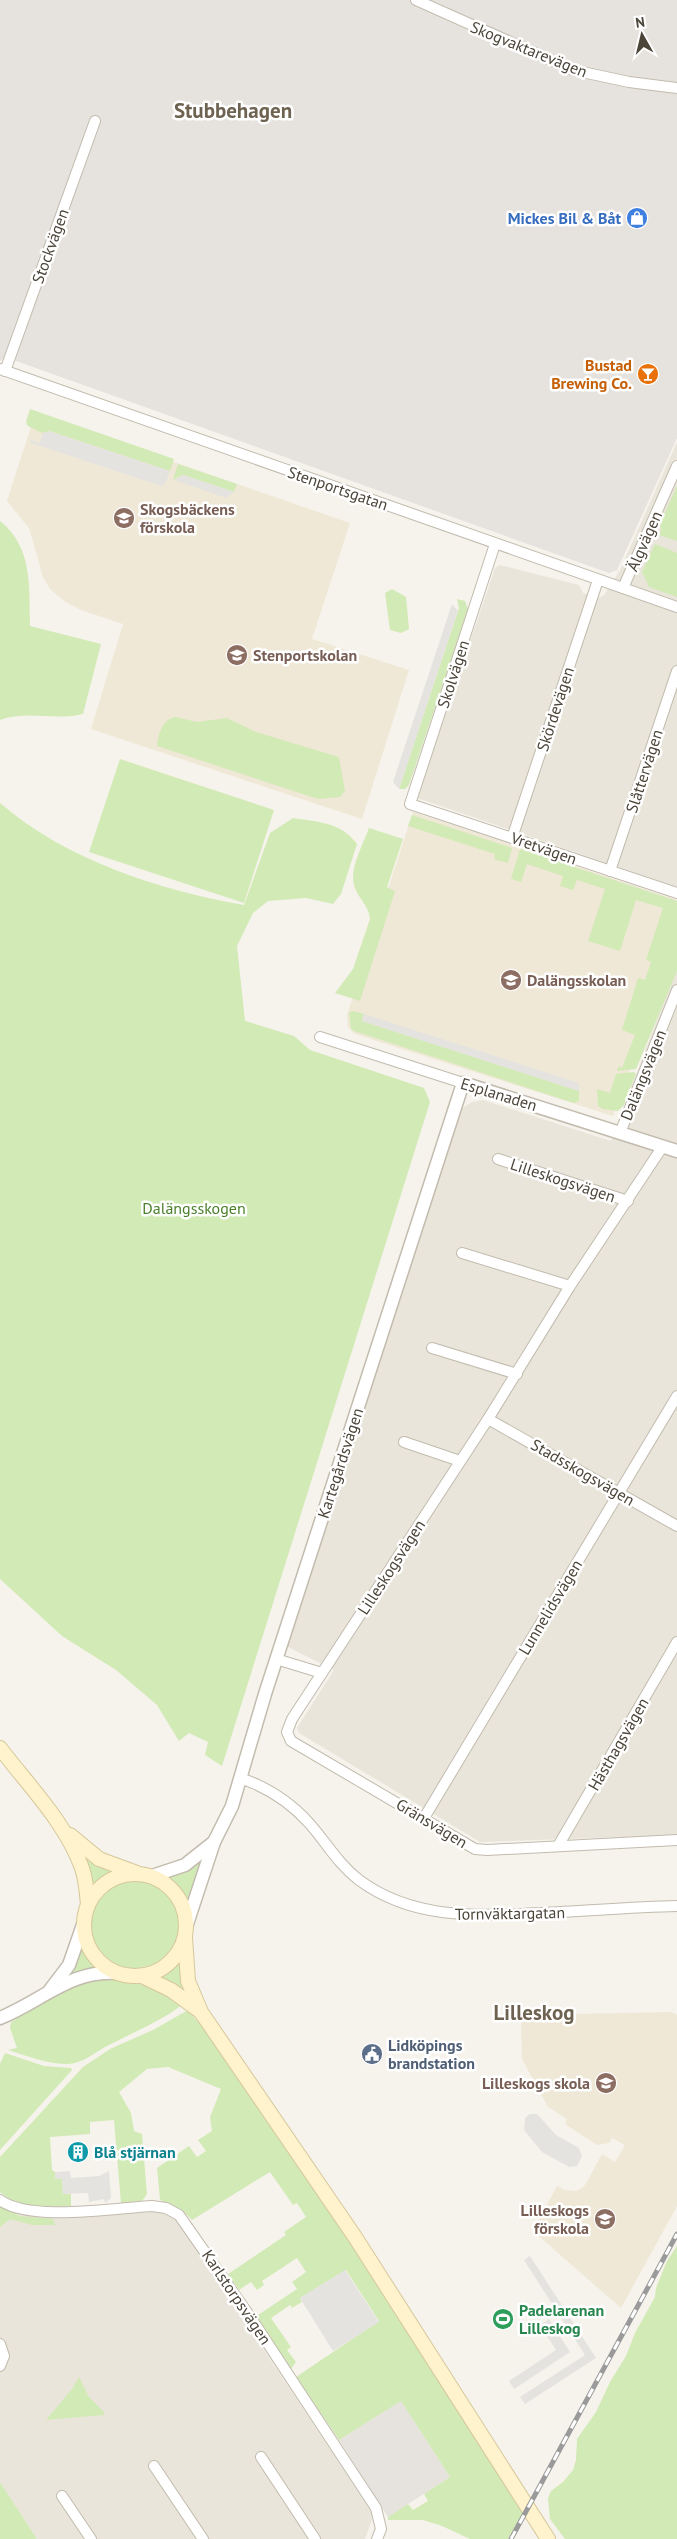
<svg xmlns="http://www.w3.org/2000/svg" width="677" height="2539" font-family="'PT Sans',sans-serif">
<style>
.residential{fill:#eae5da}
.industrial{fill:#e6e2dd}
.education{fill:#efe8d6}
.green{fill:#d2eab5}
.parking{fill:#e5e3e0}
.lines{fill:none;stroke-linecap:round;stroke-linejoin:round}
.minor-casing{stroke:#c2bbae;stroke-width:12}
.tertiary-casing{stroke:#c2bbae;stroke-width:15}
.secondary-casing{stroke:#d6c79b;stroke-width:16}
.minor{stroke:#fff;stroke-width:10}
.tertiary{stroke:#fff;stroke-width:12}
.secondary{stroke:#fff3cd;stroke-width:14}
.rail-casing{stroke:#9a9a9a;stroke-width:5}
.rail{stroke:#fff;stroke-width:3;stroke-dasharray:9;stroke-linecap:butt}
.labels{text-anchor:middle;dominant-baseline:central;stroke-width:5;stroke-linejoin:round;paint-order:stroke}
.street-label{font-size:16px;fill:#4b4439;stroke:#fff}
.shop-label{font-size:16px;font-weight:bold;fill:#366cbe;stroke:#fff;text-anchor:end}
.food-label{font-size:16px;font-weight:bold;fill:#c56008;stroke:#fff;text-anchor:end}
.education-label{font-size:16px;font-weight:bold;fill:#785e54;stroke:#fff;text-anchor:start}
.park-label{font-size:16px;fill:#4a7f2a;stroke:#fff}
.service-label{font-size:16px;font-weight:bold;fill:#4e5e75;stroke:#fff;text-anchor:start}
.culture-label{font-size:16px;font-weight:bold;fill:#0d838f;stroke:#fff;text-anchor:start}
.leisure-label{font-size:16px;font-weight:bold;fill:#27864d;stroke:#fff;text-anchor:start}
.district-label{font-size:21px;font-weight:bold;fill:#6e6250;stroke:#fff}
</style>
<rect width="100%" height="100%" fill="#f6f3ec"/>
<!-- residential -->
<g class="residential">
<path d="M677,442V887L417,798L495,568L500,565L579,585L583,593L598,598L604,595L620,570Z"/>
<path d="M677,966V1835L480,1842L299,1733L297,1728L334,1670L286,1646L461,1109L472,1102L483,1100L611,1141Z"/>
<path d="M0,2208L12,2214L26,2216L48,2217L152,2212H161L176,2218L371,2511L373,2517L365,2539H37L0,2482Z"/>
</g>
<!-- industrial -->
<g class="industrial">
<path d="M0,0H677V438L617,570L609,573L5,357L0,361Z"/>
<path d="M401,2401L450,2477L388,2517L339,2440Z"/>
</g>
<!-- education -->
<g class="education">
<path d="M35,414L350,523L312,639L409,670L362,819L91,729L123,624L81,610L64,601L50,589L43,577L29,528L7,501Z"/>
<path d="M413,812L677,900V945L613,1116L355,1034L348,1027L347,1015Z"/>
<path d="M671,2012L677,2015V2206L621,2308L533,2231L557,2186L565,2190L576,2191L584,2187L602,2154L615,2162L625,2145L612,2138L609,2143L597,2145L565,2124L567,2119L548,2107L522,2059L521,2015Z"/>
</g>
<!-- green -->
<g class="green">
<path d="M30,409L174,459L170,471L49,431L42,433L28,426L26,422Z"/>
<path d="M178,464L237,484L234,492L183,475L173,480Z"/>
<path d="M677,486V541L659,535L662,528L659,526Z"/>
<path d="M0,521C33,547 29,587 30,626L101,644L83,714C56,721 26,710 0,720Z"/>
<path d="M655,544L677,553V597L649,587L642,572Z"/>
<path d="M392,589L406,597L409,629L401,633L390,630L385,593Z"/>
<path d="M457,599L465,601L468,609L409,785L405,789H399L459,608Z"/>
<path d="M175,717L197,722L227,718L256,732L339,757L345,791L340,797L318,799L157,746C158,735 162,720 175,717Z"/>
<path d="M120,759L274,810L244,903L89,852Z"/>
<path d="M0,803C66,860 159,890 244,905L270,833L293,818C318,822 341,822 357,844L341,894L333,904L306,898L268,901L253,913L237,946L245,1021L294,1036L310,1050L424,1088L430,1102L222,1766L205,1755L208,1742L189,1733L179,1741L157,1705L116,1670L62,1636L0,1579Z"/>
<path d="M412,815L512,848L508,863L494,859L495,854L408,826Z"/>
<path d="M369,828L403,839L387,887L395,891L360,1001L335,993L353,969L370,919C369,906 359,899 355,888C348,870 363,845 369,828Z"/>
<path d="M520,849L677,901V971L636,1069L617,1071L619,1066L622,1068L635,1035L622,1030L638,978L645,980L651,962L646,960L663,908L636,900L620,951L588,941L605,889L577,880L573,890L560,886L563,876L527,864L521,882L511,879Z"/>
<path d="M354,1011L364,1014L362,1021L579,1091V1101L574,1103L354,1031L351,1029L349,1012Z"/>
<path d="M634,1072L636,1074L624,1105L618,1111L603,1109L598,1106L597,1089L610,1093L616,1074Z"/>
<path d="M203,1857L189,1899L186,1900L167,1878L188,1870Z"/>
<path d="M87,1858L112,1871L111,1874L93,1888L85,1860Z"/>
<circle cx="135" cy="1925" r="46"/>
<path d="M83,1948L99,1967L70,1974L81,1949Z"/>
<path d="M179,1959L184,1989L182,1991L158,1977Z"/>
<path d="M104,1978L152,1986L182,2005C159,2022 134,2032 109,2045C95,2052 84,2063 68,2064C47,2064 27,2056 8,2050L17,2048L10,2028L11,2022L69,1986Z"/>
<path d="M188,2010L204,2029L321,2198L524,2513L508,2539H470L442,2526L423,2520H388V2517L408,2504L413,2510L428,2501L424,2494L450,2477L401,2401L339,2440L296,2377L379,2321L346,2270L300,2298L302,2302L292,2308L290,2305L271,2318L291,2347L287,2350L296,2362L291,2369L255,2317L297,2289L292,2282L306,2272L297,2258L262,2281L264,2285L257,2290L251,2282L239,2290L228,2274L286,2235L284,2232L306,2217L297,2203L293,2205L270,2172L192,2220L182,2210L160,2200L157,2168L189,2146L197,2157L206,2151L198,2140L212,2131L210,2117L221,2089L168,2067L147,2069L119,2092L131,2113L134,2131L142,2134L147,2194L142,2201L121,2203L114,2120L90,2122V2134L50,2137L52,2170L55,2172V2179H62L63,2194H71V2206C46,2207 20,2210 0,2192V2157L83,2067L110,2049L153,2030Z"/>
<path d="M5,2053L44,2066L71,2068L72,2070L0,2150V2064Z"/>
<path d="M0,2206L20,2216L53,2219L55,2225H32L10,2219L0,2227Z"/>
<path d="M677,2246V2539H565L550,2519L548,2498L551,2491L563,2482L573,2470L576,2460L577,2439L596,2412L610,2382L626,2356L635,2333L655,2297L656,2288L667,2261Z"/>
<path d="M79,2377L89,2397L104,2412V2415L46,2420L72,2389Z"/>
<path d="M0,2482L37,2539H0Z"/>
</g>
<!-- parking -->
<g class="parking">
<path d="M49,431L170,471L165,484L161,486L31,443L30,439L39,443L43,433Z"/>
<path d="M183,475L234,492L226,498L174,480Z"/>
<path d="M452,604L458,611L399,789L393,782Z"/>
<path d="M364,1014L579,1083V1091L362,1021Z"/>
<path d="M530,2114H537L556,2135L579,2148L582,2156L577,2166L569,2167L542,2152L524,2130L525,2118Z"/>
<path d="M70,2171L71,2178L99,2176L109,2171L111,2198L105,2203L104,2199L89,2202L88,2193L63,2194L62,2179H55V2172Z"/>
<path d="M530,2256L596,2358L525,2404L520,2397L585,2355L524,2260Z"/>
<path d="M345,2270L379,2322L333,2351L300,2298Z"/>
<path d="M549,2319L570,2352L514,2389L509,2381L556,2350L540,2325Z"/>
</g>
<g class="lines">
<!-- minor casing -->
<g class="minor-casing">
<g id="minor">
<path d="M416,0L573,70L629,82L677,88"/>
<path d="M0,369L677,607"/>
<path d="M5,371L95,121"/>
<path d="M495,544L410,804L677,893"/>
<path d="M623,588L677,466"/>
<path d="M512,838L598,580"/>
<path d="M610,871L677,671"/>
<path d="M320,1037L463,1083"/>
<path d="M620,1133L677,990"/>
<path d="M663,1146L570,1286L488,1419L292,1719L287,1732L291,1741L475,1849L487,1850L677,1840"/>
<path d="M498,1159L628,1201"/>
<path d="M462,1253L570,1286"/>
<path d="M432,1348L517,1374"/>
<path d="M488,1419L677,1526"/>
<path d="M404,1442L460,1461"/>
<path d="M276,1659L322,1673"/>
<path d="M240,1778C267,1787 290,1802 309,1823C326,1842 338,1864 359,1880C413,1920 477,1916 541,1913C586,1911 632,1907 677,1906"/>
<path d="M424,1818L677,1396"/>
<path d="M558,1846L677,1642"/>
<path d="M0,2200C30,2222 114,2208 152,2206L166,2208L179,2215L253,2321L376,2508L381,2529L377,2539"/>
<path d="M0,2344L4,2356L0,2366"/>
<path d="M261,2457L315,2539"/>
<path d="M154,2466L203,2539"/>
<path d="M62,2496L91,2539"/>
</g>
</g>
<!-- tertiary casing -->
<g class="tertiary-casing">
<g id="tertiary">
<path d="M152,1876L185,1865L214,1842"/>
<path d="M186,1927L214,1842L232,1806L265,1694L463,1083L677,1151"/>
<path d="M50,1990L69,1965L85,1919"/>
<path d="M0,2018C40,2002 72,1969 117,1973"/>
</g>
</g>
<!-- secondary casing -->
<g class="secondary-casing">
<g id="secondary">
<path d="M0,1748C28,1785 66,1823 82,1868C86,1880 87,1893 88,1905"/>
<path d="M70,1835L99,1859L137,1873"/>
<circle cx="135" cy="1925" r="51"/>
<path d="M185,1938L188,1981L201,2012L355,2237L548,2539"/>
<path d="M142,1976L171,1990L200,2011"/>
</g>
</g>
<!-- minor -->
<use href="#minor" class="minor"/>
<!-- tertiary -->
<use href="#tertiary" class="tertiary"/>
<!-- secondary -->
<use href="#secondary" class="secondary"/>
<!-- rail casing -->
<g class="rail-casing">
<path id="rail" d="M511,2539L677,2234"/>
</g>
<!-- rail -->
<use href="#rail" class="rail"/>
</g>
<!-- icons -->
<defs>
<g id="shop-disc" transform="scale(1.125)"><circle r="9.5" fill="#3f7fe0" stroke="#fff"/><path d="M-5-2.5h2.3a2.7 3.5 0 0 1 5.4 0H5L5.5 6h-11ZM-1.5-2.5h3a1.5 2.3 0 0 0-3 0Z" fill="#fff"/></g>
<g id="bar-disc" transform="scale(1.125)"><circle r="9.5" fill="#e8710a" stroke="#fff"/><path d="M-6-5H6L.8 .8V4.5H3.5V6h-7V4.5H-.8V.8Z" fill="#fff"/></g>
<g id="school-disc" transform="scale(1.125)"><circle r="9.5" fill="#8d6e63" stroke="#fff"/><path d="M0-5L7-2L0 1L-7-2ZM-4 1L0 2.5L4 1V4Q0 6-4 4Z" fill="#fff"/></g>
<g id="civic-disc" transform="scale(1.125)"><circle r="9.5" fill="#5c6f8a" stroke="#fff"/><path d="M-.6-6.5H3V-4.5H.6V-3L4-1V1h2V6H-6V1h2V-1L-.6-3ZM-1.2 2.5V6h2.4V2.5Z" fill="#fff"/></g>
<g id="building-disc" transform="scale(1.125)"><circle r="9.5" fill="#0f9aa8" stroke="#fff"/><path d="M-4-6H4V6H1V3H-1V6H-4ZM-2.5-4.3h1.7v1.8h-1.7ZM.8-4.3h1.7v1.8H.8ZM-2.5-1h1.7V.8h-1.7ZM.8-1h1.7V.8H.8Z" fill="#fff"/></g>
<g id="stadium-disc" transform="scale(1.125)"><circle r="9.5" fill="#2e9e5b" stroke="#fff"/><path d="M0-5a6.5 5 0 1 0 0 10a6.5 5 0 1 0 0-10ZM-3.5-1.8h7v3.6h-7Z" fill="#fff"/></g>
</defs>
<g fill-rule="evenodd">
<use href="#shop-disc" x="637" y="218"/>
<use href="#bar-disc" x="648" y="374"/>
<use href="#school-disc" x="124" y="518"/>
<use href="#school-disc" x="237" y="655"/>
<use href="#school-disc" x="511" y="980"/>
<use href="#civic-disc" x="372" y="2054"/>
<use href="#school-disc" x="606" y="2083"/>
<use href="#building-disc" x="78" y="2152"/>
<use href="#school-disc" x="605" y="2219"/>
<use href="#stadium-disc" x="503" y="2319"/>
</g>
<g class="labels">
<!-- street labels -->
<g class="street-label">
<text transform="translate(529 49) rotate(22)">Skogvaktarevägen</text>
<text transform="translate(50 246) rotate(-70)">Stockvägen</text>
<text transform="translate(338 488) rotate(19)">Stenportsgatan</text>
<text transform="translate(644 541) rotate(-66)">Älgvägen</text>
<text transform="translate(453 674) rotate(-72)">Skolvägen</text>
<text transform="translate(555 709) rotate(-72)">Skördevägen</text>
<text transform="translate(644 771) rotate(-72)">Slåttervägen</text>
<text transform="translate(544 848) rotate(19)">Vretvägen</text>
<text transform="translate(643 1075) rotate(-68)">Dalängsvägen</text>
<text transform="translate(499 1094) rotate(17)">Esplanaden</text>
<text transform="translate(563 1180) rotate(18)">Lilleskogsvägen</text>
<text transform="translate(340 1463) rotate(-72)">Kartegårdsvägen</text>
<text transform="translate(583 1472) rotate(30)">Stadsskogsvägen</text>
<text transform="translate(391 1567) rotate(-57)">Lilleskogsvägen</text>
<text transform="translate(550 1607) rotate(-59)">Lunnelidsvägen</text>
<text transform="translate(618 1744) rotate(-60)">Hästhagsvägen</text>
<text transform="translate(432 1823) rotate(31)">Gränsvägen</text>
<text transform="translate(510 1913) rotate(-1)">Tornväktargatan</text>
<text transform="translate(237 2297) rotate(56)">Karlstorpsvägen</text>
</g>
<!-- shop labels -->
<g class="shop-label">
<text x="621" y="218">Mickes Bil &amp; Båt</text>
</g>
<!-- food labels -->
<g class="food-label">
<text x="632" y="365">Bustad<tspan x="632" dy="18">Brewing Co.</tspan></text>
</g>
<!-- education labels -->
<g class="education-label">
<text x="140" y="509">Skogsbäckens<tspan x="140" dy="18">förskola</tspan></text>
<text x="253" y="655">Stenportskolan</text>
<text x="527" y="980">Dalängsskolan</text>
<text x="590" y="2083" text-anchor="end">Lilleskogs skola</text>
<text x="589" y="2210" text-anchor="end">Lilleskogs<tspan x="589" dy="18">förskola</tspan></text>
</g>
<!-- park labels -->
<g class="park-label">
<text x="194" y="1208">Dalängsskogen</text>
</g>
<!-- service labels -->
<g class="service-label">
<text x="388" y="2045">Lidköpings<tspan x="388" dy="18">brandstation</tspan></text>
</g>
<!-- culture labels -->
<g class="culture-label">
<text x="94" y="2152">Blå stjärnan</text>
</g>
<!-- leisure labels -->
<g class="leisure-label">
<text x="519" y="2310">Padelarenan<tspan x="519" dy="18">Lilleskog</tspan></text>
</g>
<!-- district labels -->
<g class="district-label">
<text x="233" y="110">Stubbehagen</text>
<text x="534" y="2012">Lilleskog</text>
</g>
</g>
<!-- north arrow -->
<g transform="translate(642 35) rotate(352)" stroke="#ffffff" stroke-width="4" paint-order="stroke">
<path d="M0-4L9 19L0 12L-9 19Z" fill="#4b4439"/>
<text y="-8" font-size="14" font-weight="bold" text-anchor="middle" fill="#4b4439">N</text>
</g>
</svg>
